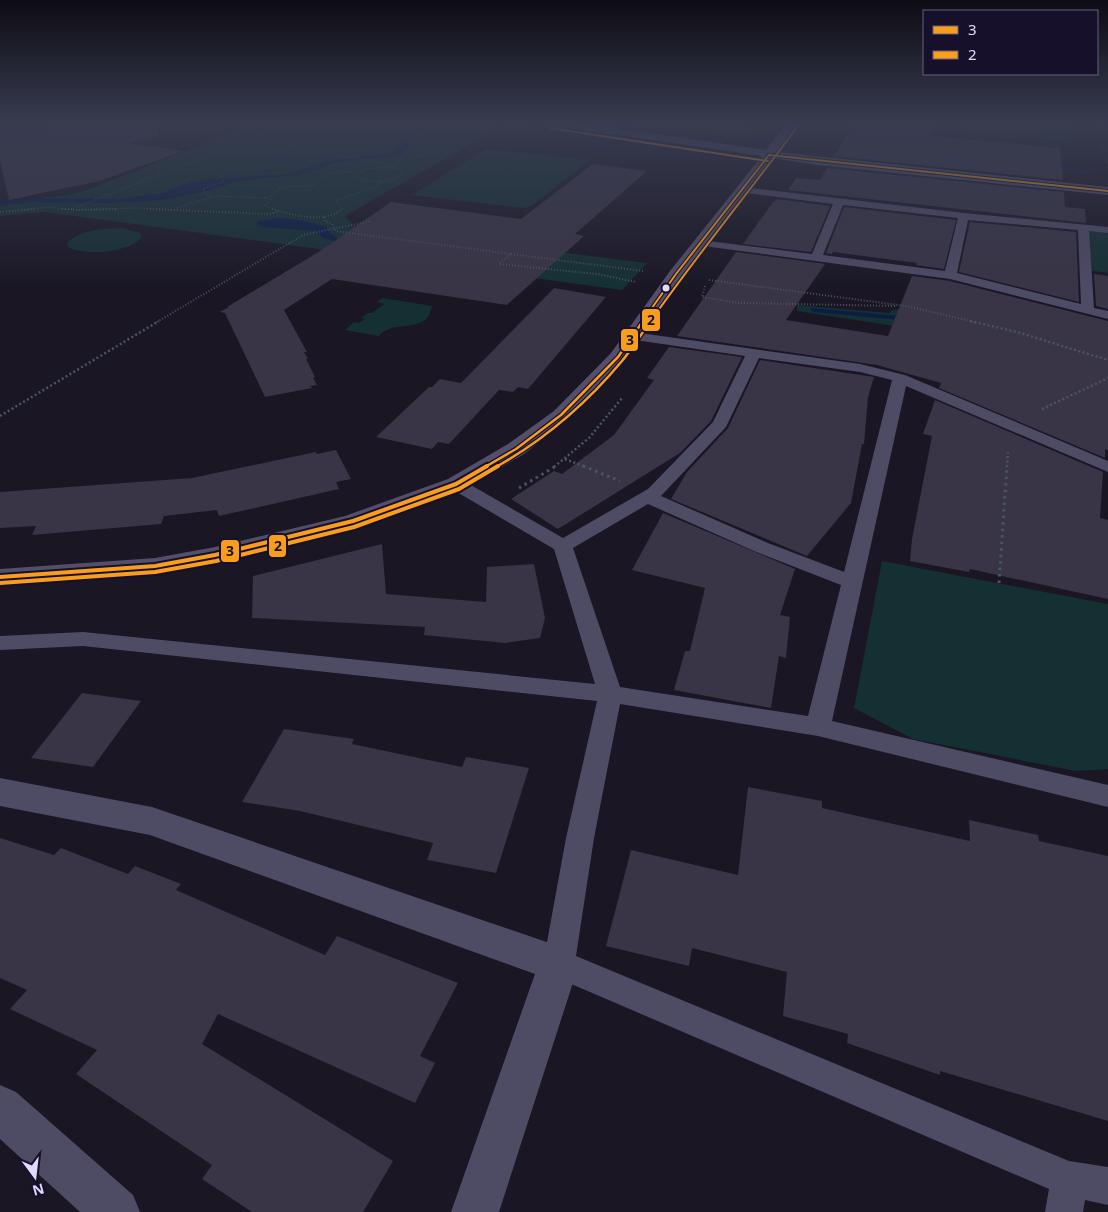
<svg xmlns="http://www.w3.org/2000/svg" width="1108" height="1212" font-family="'Noto Sans',sans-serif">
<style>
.green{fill:#143033}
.water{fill:#0b1c47}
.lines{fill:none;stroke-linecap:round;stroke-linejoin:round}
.stream{fill:#0b1c47;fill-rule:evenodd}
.building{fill:#393446}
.path-far3{stroke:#495565;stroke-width:1;stroke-dasharray:1 2;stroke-linecap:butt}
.path-far2{stroke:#495565;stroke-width:2;stroke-dasharray:1 2;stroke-linecap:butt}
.path-far1{stroke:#495565;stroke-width:2.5;stroke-dasharray:2 2.5;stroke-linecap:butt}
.path{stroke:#495565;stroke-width:3;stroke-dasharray:2.5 4;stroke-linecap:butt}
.lane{fill:#4e4b65;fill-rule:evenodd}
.street{fill:#4e4b65;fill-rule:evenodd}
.secondary{fill:#524e6b;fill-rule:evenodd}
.bus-1-far2-casing{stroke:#16102a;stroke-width:4}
.bus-1-far1-casing{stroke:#16102a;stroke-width:5}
.bus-1-casing{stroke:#16102a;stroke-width:8}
.bus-2-far2-casing{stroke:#16102a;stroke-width:4}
.bus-2-far1-casing{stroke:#16102a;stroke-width:5}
.bus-2-casing{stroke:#16102a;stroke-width:8}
.bus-1-far2{stroke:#f99d1c;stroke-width:2}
.bus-1-far1{stroke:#f99d1c;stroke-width:2.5}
.bus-1{stroke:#f99d1c;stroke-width:4}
.bus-2-far2{stroke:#f99d1c;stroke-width:2}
.bus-2-far1{stroke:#f99d1c;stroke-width:2.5}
.bus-2{stroke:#f99d1c;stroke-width:4}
.bus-dot{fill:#e0daff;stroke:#16102a;stroke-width:2}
.line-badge{stroke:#16102a;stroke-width:2}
.pale-badge-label{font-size:14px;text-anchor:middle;font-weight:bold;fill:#111}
</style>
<rect width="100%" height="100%" fill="#1a1624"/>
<!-- green -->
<g class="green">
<path d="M260,122H474L495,128L455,153L345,216L355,227L647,263L622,290L45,212L0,216V202L69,195L87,190Z"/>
<path d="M611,122H698L757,129L751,135L730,137Z"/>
<path d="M967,122H1070L1072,141L974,134L965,131Z"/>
<path d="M486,149L590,160L530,207L522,208L412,195Z"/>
<path d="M122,228L140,233L142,237C129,253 86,256 68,247L67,243C81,229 104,229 122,228Z"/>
<path d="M1083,228L1108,230V273L1086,270Z"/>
<path d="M382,298L433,306C430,310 430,314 428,317C417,331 390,321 379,336L345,330L354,322L359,323L365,319L361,318L368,313H372L384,304L377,302Z"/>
<path d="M797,305L889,313L892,310L901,309L894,326L797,311Z"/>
<path d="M882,561L1108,604V769L1076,771L913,739L854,708Z"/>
</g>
<!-- water -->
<g class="water">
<path d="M432,122L440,123L409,135L407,138L410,147L401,154L388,157L337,162L303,174L238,181L210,190L168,199L142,202H100L162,193L189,183L210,179L290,174L323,162L390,153L399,148V138L402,135Z"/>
<path d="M279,218C288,218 318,223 325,227C329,230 332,236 337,238C342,240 346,240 350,245L323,238L316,231L261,227L257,224L259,221Z"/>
</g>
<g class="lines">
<!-- stream -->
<g class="stream">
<path d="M663,122L742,133L744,134L742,135L647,122Z"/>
<path d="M833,143L855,146L858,148L855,150L831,146Z"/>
<path d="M1047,164L1089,170L1092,172L1089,174L1045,167Z"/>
<path d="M32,198L116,199L119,201L116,203L32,202L0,206V202Z"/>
<path d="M811,308L911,317L915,319L911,321L814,312L810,310Z"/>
</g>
</g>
<!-- building -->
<g class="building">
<path d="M67,122H157L158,137L128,143L184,151L99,181L9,200L0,160V129H44Z"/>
<path d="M855,122H935L931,136L1060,148L1063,180L834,156Z"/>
<path d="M593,164L647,171L575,234L584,236L507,305L332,279L284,310L307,352H304L308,359H306L315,377L313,378L317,385L310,386L312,388L265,397L225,313L220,312L229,307H227L317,253L391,202L521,219Z"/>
<path d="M827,168L1064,192L1065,207L1085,209L1086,223L788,190L796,178L820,180Z"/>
<path d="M777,199L830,206L811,252L743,244L773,202Z"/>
<path d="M844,207L956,220L944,269L916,265L917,263L833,252L832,254L826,253Z"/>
<path d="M970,222L1076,232L1079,302L959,272Z"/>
<path d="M736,252L825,264L786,320L888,336L912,276L950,281L1108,321V450L1105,449V458L939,388L941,383L877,365L677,336Z"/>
<path d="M1094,274L1108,276V309L1096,306Z"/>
<path d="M554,288L606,297L528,389L518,387L513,392L499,390L449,444L438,442L432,449L376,437L429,387H432L440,379L461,383Z"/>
<path d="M669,347L742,357L711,421L680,453L558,529L511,499L554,471L562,474L614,435L654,380L647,378Z"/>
<path d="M760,360L874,377L868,397L864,444H862L851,503L807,556L671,499L687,472L728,428Z"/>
<path d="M935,400L1103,472L1100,518L1108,520V599L970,569L969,572L910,561L912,539L932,436L923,434Z"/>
<path d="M336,450L351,479L336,482L339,489L219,516L217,510L164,516L161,524L32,535L36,526L0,528V492L192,478L316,452L317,454Z"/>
<path d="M663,513L795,569L780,615L790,617L786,658L779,656L771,708L674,690L685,651H690L705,588L632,570Z"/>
<path d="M382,544L386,594L486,602L487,567L534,564L545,618L540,638L505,643L424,635L425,627L252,618L253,576Z"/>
<path d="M82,693L141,701L93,767L31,758Z"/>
<path d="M284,729L354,739L352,744L462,767L466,757L529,768L496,873L427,860L433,843L300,811L242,802Z"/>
<path d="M748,787L822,801V808L970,841L969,820L1038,835L1039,841L1108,856V1121L940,1071V1075L847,1043L848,1034L783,1016L787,972L692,948L689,966L606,946L631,850L738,875Z"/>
<path d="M0,838L54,855L61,848L128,874L135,866L181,884L176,890L325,955L337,936L458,983L420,1056L435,1063L415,1103L218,1014L202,1044L393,1161L363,1212H252L202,1179L212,1165L76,1074L97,1050L10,1009L27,990L0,978Z"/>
</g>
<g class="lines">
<!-- path-far3 -->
<g class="path-far3">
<path d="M486,122L525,128"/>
<path d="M1096,122L1108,165"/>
<path d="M459,125L482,122"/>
<path d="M260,139L396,166"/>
<path d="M387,167L400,170L404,174C390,183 371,184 356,176L365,169Z"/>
<path d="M393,168L400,163V159L433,153L442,149L443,145L431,140L432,137L457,128L459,125L456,122"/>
<path d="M210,196L204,193L203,189L223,182L222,176L217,172"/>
<path d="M176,208L216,196L270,198"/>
<path d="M22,210L52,207L69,210"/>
<path d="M70,210L291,122"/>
<path d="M78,210L137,208L178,210"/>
<path d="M276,210L264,205L270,201C276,180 296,189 313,185C319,183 323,177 329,175C339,171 350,172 360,171"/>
<path d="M341,210L342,209L336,201L378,186L380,181"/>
</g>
<!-- path-far2 -->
<g class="path-far2">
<path d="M62,209H74"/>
<path d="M150,209L269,214L279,212"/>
<path d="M272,209C292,215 325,224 342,209"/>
<path d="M73,210L118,209"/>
<path d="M0,212L35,209"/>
<path d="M324,217L325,221L332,224L336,231L511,254L499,264L597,274L636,282"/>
<path d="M511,254L643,271"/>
<path d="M709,280L906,306L975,322"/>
<path d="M705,286L702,297L740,303L896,306"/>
<path d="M157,322L303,235L371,221"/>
</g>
<!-- path-far1 -->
<g class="path-far1">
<path d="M970,321L1017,332L1108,360"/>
<path d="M1042,409L1108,378"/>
<path d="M0,416L159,321"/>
<path d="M565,459L586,467"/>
<path d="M554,467L589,438L622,398"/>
<path d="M1007,467L1008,452"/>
</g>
<!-- path -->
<g class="path">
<path d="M583,466L620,481"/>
<path d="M519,488L556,466"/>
<path d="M999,583L1007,466"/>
</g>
<!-- lane -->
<g class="lane">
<path d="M743,187L964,213L1108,227V233L1089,231L1094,308L1108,311V319L950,279L696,245L694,243L700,240L812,254L833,204L739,192L738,190ZM843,205L958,218L945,271L823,255ZM968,220L1078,230L1081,304L957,273Z"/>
<path d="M633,332L860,364L905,375L1108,461V472L906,386L832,721L1108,785V807L818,736L620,704L594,838L576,956L1069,1161L1108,1167V1205L1085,1200L1083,1212H1045L1049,1189L548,974L543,964L566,838L597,701L83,646L0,650V636L83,632L595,684L554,549L450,488L447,484L450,480L456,479L462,480L563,538L648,489L713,422L745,356L628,339L626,336ZM759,358L860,372L892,380L844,572L768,543L661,496L726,427ZM648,504L754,551L841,585L808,716L620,687L573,548Z"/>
</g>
<!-- street -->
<g class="street">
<path d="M0,778L152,807L573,951L579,964L499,1212H451L535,974L150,835L0,806Z"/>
<path d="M0,1085L16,1092L133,1195L140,1212H80L0,1139Z"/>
</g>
<!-- secondary -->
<path class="secondary" d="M545,122H574L766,150L787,122H798L777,152L1108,187V195L817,165L772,158L682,277L625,361L568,419L524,454L464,489L362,526L215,563L155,574L0,585V569L155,558L215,547L345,516L448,479L508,444L554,411L611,353L670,271L762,156L550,125Z"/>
<!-- bus-1-far2 casing -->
<g class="bus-1-far2-casing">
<g id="bus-1-far2">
<path d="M769,155L1108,191"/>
<path d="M642,322L676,274L769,155"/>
</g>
</g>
<!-- bus-1-far1 casing -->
<g class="bus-1-far1-casing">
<path id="bus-1-far1" d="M485,467L516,449L561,415L618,357L643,321"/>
</g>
<!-- bus-1 casing -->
<g class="bus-1-casing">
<path id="bus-1" d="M0,577L155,566L215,555L353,521L456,484L487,466"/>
</g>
<!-- bus-2-far2 casing -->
<g class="bus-2-far2-casing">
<g id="bus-2-far2">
<path d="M549,128L768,161"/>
<path d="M650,322C697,255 749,192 798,126"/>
</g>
</g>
<!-- bus-2-far1 casing -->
<g class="bus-2-far1-casing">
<path id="bus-2-far1" d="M496,467C544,440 586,404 622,361C632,349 641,334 651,321"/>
</g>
<!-- bus-2 casing -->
<g class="bus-2-casing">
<path id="bus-2" d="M0,583L155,572L216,561L354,527L459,489L498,466"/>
</g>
<!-- bus-1-far2 -->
<use href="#bus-1-far2" class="bus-1-far2"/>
<!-- bus-1-far1 -->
<use href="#bus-1-far1" class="bus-1-far1"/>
<!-- bus-1 -->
<use href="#bus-1" class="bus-1"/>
<!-- bus-2-far2 -->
<use href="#bus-2-far2" class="bus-2-far2"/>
<!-- bus-2-far1 -->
<use href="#bus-2-far1" class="bus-2-far1"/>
<!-- bus-2 -->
<use href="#bus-2" class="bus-2"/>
</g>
<!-- sky -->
<linearGradient id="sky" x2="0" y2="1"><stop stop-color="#0e0c14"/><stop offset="0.42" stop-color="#383c50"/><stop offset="1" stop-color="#383c50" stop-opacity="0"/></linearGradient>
<rect width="1108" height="292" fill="url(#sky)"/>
<!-- markers -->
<circle class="bus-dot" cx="666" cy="288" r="4.5"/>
<g class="line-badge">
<rect x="641" y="308" width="20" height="24" rx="5" fill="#f99d1c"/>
<rect x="620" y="328" width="19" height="24" rx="5" fill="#f99d1c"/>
<rect x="268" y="534" width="19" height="24" rx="5" fill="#f99d1c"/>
<rect x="220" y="539" width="20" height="24" rx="5" fill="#f99d1c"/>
</g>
<g class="pale-badge-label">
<text x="651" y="325">2</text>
<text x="630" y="345">3</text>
<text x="278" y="551">2</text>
<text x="230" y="556">3</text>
</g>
<!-- legend -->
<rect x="923" y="10" width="175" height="65" fill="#16102a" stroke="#67617f"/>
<rect x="933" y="26" width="25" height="8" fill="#f99d1c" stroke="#67617f"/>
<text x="968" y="35" font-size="15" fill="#e0daff">3</text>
<rect x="933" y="51" width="25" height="8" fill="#f99d1c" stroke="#67617f"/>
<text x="968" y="60" font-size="15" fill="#e0daff">2</text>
<!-- north arrow -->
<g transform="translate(35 1177) rotate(165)" stroke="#16102a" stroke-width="4" paint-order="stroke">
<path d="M0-4L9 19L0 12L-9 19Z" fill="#e0daff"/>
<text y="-8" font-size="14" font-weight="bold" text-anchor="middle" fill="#e0daff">N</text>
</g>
</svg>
